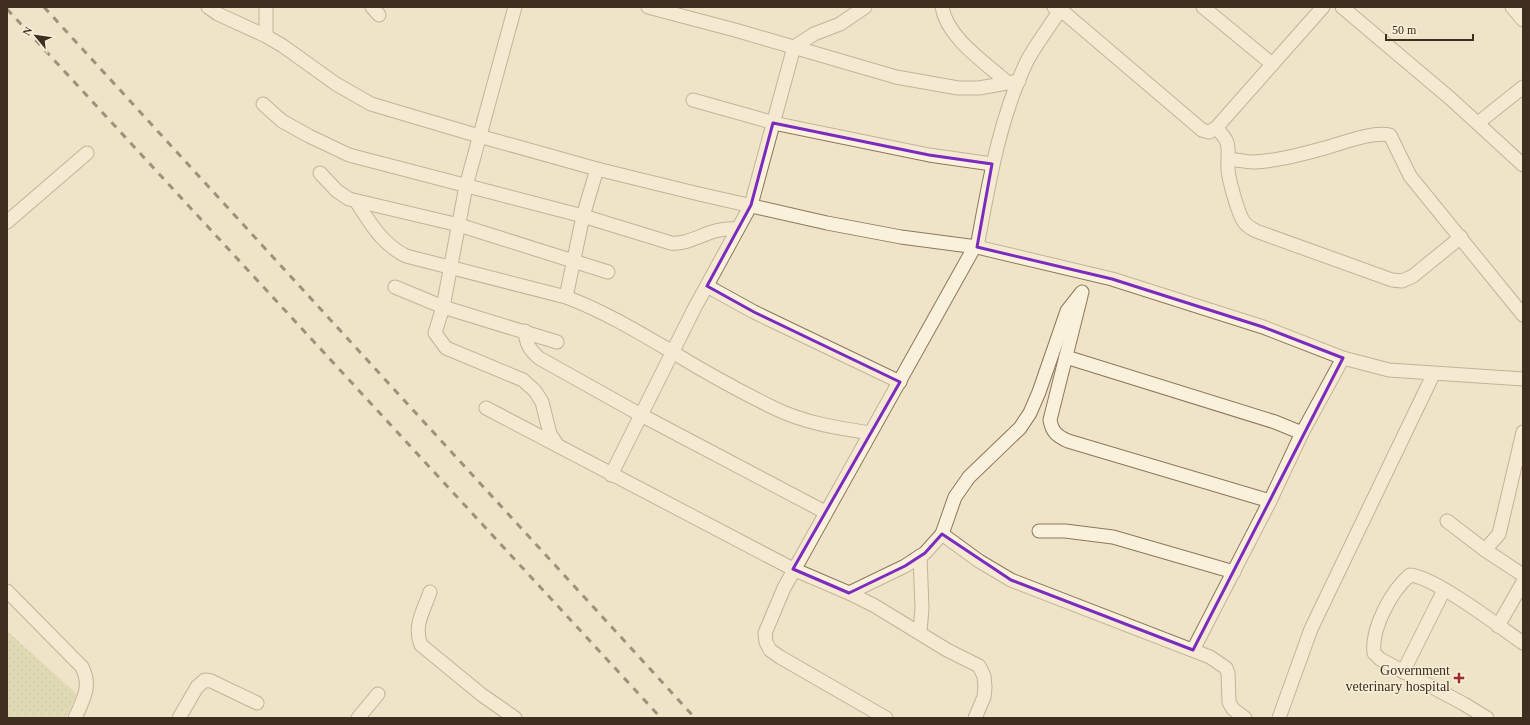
<svg xmlns="http://www.w3.org/2000/svg" width="1530" height="725" font-family="'Times New Roman',serif">
<style>
.park{fill:url(#park-dots)}
.lines{fill:none;stroke-linecap:round;stroke-linejoin:round}
.minor-casing{stroke:#8d765c;stroke-width:15}
.minor{stroke:#faf1dc;stroke-width:13}
.rail{stroke:#3d2e20;stroke-width:3;stroke-dasharray:7 7;stroke-linecap:butt}
.marked{fill:none;stroke:#7b2cbf;stroke-width:3;stroke-linejoin:round}
.poi-dot{fill:#9e2a2b;stroke:#f7eed8;stroke-width:1.5}
.labels{text-anchor:middle;dominant-baseline:central;stroke-width:3;stroke-linejoin:round;paint-order:stroke}
.poi-label{font-size:14px;fill:#3d2e20;stroke:#f7eed8;text-anchor:end}
</style>
<defs>
<pattern id="park-dots" width="8" height="8" patternUnits="userSpaceOnUse"><rect width="8" height="8" fill="#c9cf9b"/><path d="M2 2h.1M6 6h.1" fill="none" stroke="#aeb285" stroke-width="1.8" stroke-linecap="round"/></pattern>
</defs>
<rect width="100%" height="100%" fill="#f0e4c8"/>
<!-- park -->
<path class="park" d="M7,631L77,694L66,718H7Z"/>
<g class="lines">
<!-- minor casing -->
<g class="minor-casing">
<g id="minor">
<path d="M208,7L218,14L266,36L283,46L336,84L371,104L479,136L597,169L699,194L827,223L901,237L977,247L1112,279L1263,327L1343,358L1389,370L1523,379"/>
<path d="M372,7L379,15"/>
<path d="M515,7L466,186L443,307L435,333L446,348L523,380L535,391L542,402L550,434L558,446"/>
<path d="M648,7L735,30L896,77L958,88H979L1019,81"/>
<path d="M942,7C947,38 986,63 1008,83"/>
<path d="M1054,7L1061,10L1202,130L1209,132L1216,128L1323,7"/>
<path d="M1203,7L1272,64"/>
<path d="M1342,7L1451,99L1523,165"/>
<path d="M1512,7L1523,20"/>
<path d="M266,36V7"/>
<path d="M693,100L778,124L929,155L992,164"/>
<path d="M263,104L282,121L309,136L349,155L583,216L671,243C694,245 709,226 737,229"/>
<path d="M1478,123L1523,87"/>
<path d="M1216,128C1233,144 1227,149 1228,170C1229,180 1238,214 1244,222C1247,226 1252,229 1256,231L1392,280L1402,281L1413,276L1461,237"/>
<path d="M1229,159C1237,160 1246,162 1254,162C1276,161 1300,155 1321,149C1341,144 1371,131 1390,135L1410,176L1523,315"/>
<path d="M320,173L337,191L349,199L459,225L608,272"/>
<path d="M356,201C370,223 382,244 406,256L566,297C603,311 635,330 669,350C703,371 739,391 776,409C805,423 838,428 870,433"/>
<path d="M7,222L87,153"/>
<path d="M977,247C989,183 999,119 1027,61C1037,42 1051,25 1062,7"/>
<path d="M707,286L754,312L900,382"/>
<path d="M395,287L443,307L557,342"/>
<path d="M1081,296L1050,420C1052,432 1057,436 1068,441L1270,501"/>
<path d="M566,297L583,216L597,169"/>
<path d="M525,331C526,344 530,350 539,358L641,415L825,512"/>
<path d="M1066,357L1275,422L1302,433L1343,358"/>
<path d="M486,408L793,569L849,593L905,566L925,553L942,534L955,497L969,477L1020,428L1030,413L1039,392L1067,311L1082,292"/>
<path d="M611,475L694,309L751,205L794,47L814,34L840,24L865,7"/>
<path d="M1447,521L1485,550L1523,575"/>
<path d="M1039,531H1065L1113,537L1234,572"/>
<path d="M942,534L979,561L1011,580L1210,657L1226,668L1228,673L1229,702L1233,709L1245,718"/>
<path d="M1485,550L1499,534L1523,432"/>
<path d="M7,591L82,667C92,686 83,700 75,718"/>
<path d="M430,592C424,610 413,626 421,645L482,695L515,718"/>
<path d="M849,593L875,606L947,650L979,666L984,676L985,687L984,697L975,718"/>
<path d="M1498,626L1523,582"/>
<path d="M920,632L922,608L920,556"/>
<path d="M1193,650L1270,501L1302,433"/>
<path d="M1403,672L1444,590"/>
<path d="M179,718L197,687L205,680L211,681L257,703"/>
<path d="M358,718L378,694"/>
<path d="M886,718L780,657L770,650L766,642L765,633L784,588L975,246"/>
<path d="M1279,718L1311,629L1433,375"/>
<path d="M1487,718L1464,704L1380,659L1374,653C1371,629 1391,591 1410,575C1435,577 1500,627 1523,643"/>
</g>
</g>
<!-- minor -->
<use href="#minor" class="minor"/>
<!-- rail -->
<g class="rail">
<path d="M44,7L695,718"/>
<path d="M7,9L661,718"/>
</g>
</g>
<!-- marked area -->
<path d="M0 0H1530V725H0ZM773,123L929,155L992,164L977,247L1112,279L1263,327L1343,358L1193,650L1011,580L942,534L925,553L905,566L849,593L793,569L900,382L754,312L707,286L751,205Z" fill="#f0e4c8" fill-opacity=".55" fill-rule="evenodd"/>
<path class="marked" d="M773,123L929,155L992,164L977,247L1112,279L1263,327L1343,358L1193,650L1011,580L942,534L925,553L905,566L849,593L793,569L900,382L754,312L707,286L751,205Z"/>
<!-- markers -->
<path class="poi-dot" d="M1457 672h4v4h4v4h-4v4h-4v-4h-4v-4h4z"/>
<g class="labels">
<!-- poi labels -->
<g class="poi-label">
<text x="1450" y="670">Government<tspan x="1450" dy="16">veterinary hospital</tspan></text>
</g>
</g>
<!-- border -->
<rect width="1530" height="725" fill="none" stroke="#3d2e20" stroke-width="16"/>
<!-- north arrow -->
<g transform="translate(36 36) rotate(299)" stroke="#f7eed8" stroke-width="3" paint-order="stroke">
<path d="M0-3L7 15L0 10L-7 15Z" fill="#3d2e20"/>
<text y="-6" font-size="11" font-weight="bold" text-anchor="middle" fill="#3d2e20">N</text>
</g>
<!-- scale -->
<path d="M1386 34v6h87v-6" fill="none" stroke="#3d2e20" stroke-width="2"/>
<text x="1392" y="34" font-size="12" fill="#3d2e20" stroke="#f7eed8" stroke-width="3" paint-order="stroke">50 m</text>
</svg>
